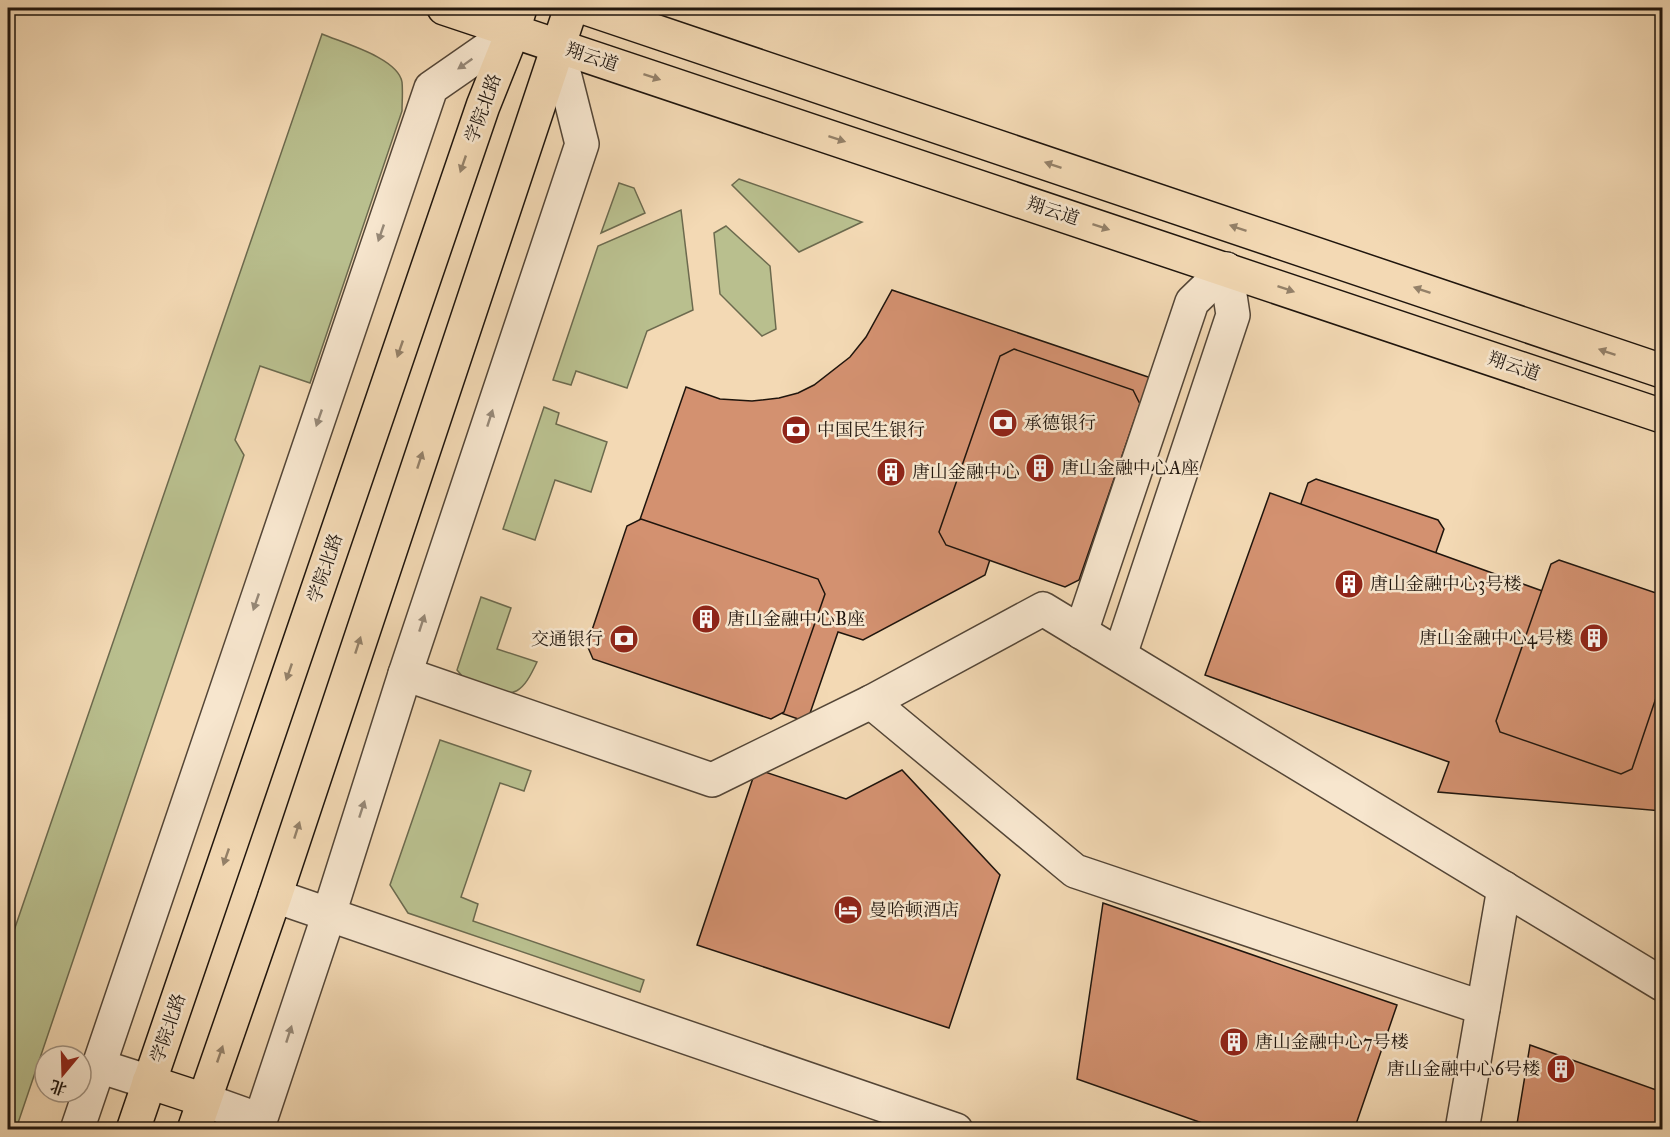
<svg xmlns="http://www.w3.org/2000/svg" width="1670" height="1137" font-family="'IM FELL Great Primer','Noto Serif SC',serif">
<style>
.green{fill:#b9bf8e;stroke:#6c6a4e;stroke-width:1.5}
.building{fill:#d39170;stroke:#1f150d;stroke-width:1.5}
.lines{fill:none;stroke-linecap:round;stroke-linejoin:round}
.minor-casing{stroke:#544637;stroke-width:36}
.major-casing{stroke:#1f150d;stroke-width:36}
.minor{stroke:#f7e6ce;stroke-width:33}
.major{stroke:#f3d9b4;stroke-width:33}
.oneway{fill:#968877}
.oneway2{fill:#948169}
.labels{text-anchor:middle;dominant-baseline:central;stroke-width:5;stroke-linejoin:round;paint-order:stroke}
.street-label{font-size:18px;fill:#1f150d;stroke:#f7e6ce}
.poi-label{font-size:18px;fill:#1f150d;stroke:#f7e6ce;text-anchor:start}
</style>
<rect width="100%" height="100%" fill="#f3d9b4"/>
<filter id="stains"><feTurbulence type="fractalNoise" baseFrequency=".00333" numOctaves="4"/><feColorMatrix values="0 0 0 0 .2 0 0 0 0 .09 0 0 0 0 .02 0 0 0 .5 -.17"/></filter>
<radialGradient id="worn" r=".72"><stop offset=".6" stop-color="#630" stop-opacity="0"/><stop offset="1" stop-color="#630" stop-opacity=".3"/></radialGradient>
<!-- green -->
<g class="green">
<path d="M322,34C343,43 398,58 402,82C403,91 402,102 402,111L310,383L260,366L235,440L244,455L16,1129H8V948Z"/>
<path d="M739,179L862,222L799,252L732,185Z"/>
<path d="M619,183L634,188L645,213L601,233Z"/>
<path d="M681,210L693,310L647,331L627,388L576,371L571,385L553,380L598,246Z"/>
<path d="M726,226L770,266L776,329L762,336L720,294L714,233Z"/>
<path d="M544,407L559,413L556,424L607,442L591,492L555,480L535,540L503,529Z"/>
<path d="M481,597L511,608L497,649L537,662C523,692 515,700 483,688C471,683 465,681 457,670Z"/>
<path d="M440,740L531,771L524,791L500,783L461,897L478,904L473,921L644,980L640,992L408,913L390,885Z"/>
</g>
<!-- building -->
<g class="building">
<path d="M892,290L1157,380L1091,576L995,544L985,575L863,640L838,632L807,722L595,649L686,387L720,399L752,401L779,398L798,393L814,385L850,357L866,337Z"/>
<path d="M1014,349L1133,390L1140,404L1079,580L1065,587L946,545L939,532L1000,356Z"/>
<path d="M1316,479L1438,520L1444,529L1389,688L1378,693L1258,650L1254,639L1308,483Z"/>
<path d="M1270,493L1662,634V811L1438,792L1449,762L1205,675Z"/>
<path d="M641,519L818,579L825,594L784,712L771,719L593,659L587,645L627,526Z"/>
<path d="M1559,560L1662,595V680L1632,769L1621,774L1500,732L1496,721L1551,564Z"/>
<path d="M756,769L846,799L902,770L1000,875L949,1028L697,945Z"/>
<path d="M1103,903L1397,1005L1354,1130H1222L1077,1079Z"/>
<path d="M1530,1045L1662,1092V1130H1516Z"/>
</g>
<g class="lines">
<!-- minor casing -->
<g class="minor-casing">
<g id="minor">
<path d="M1081,632L1192,302L1226,269"/>
<path d="M1120,655L1233,315L1226,269"/>
<path d="M405,674L712,780L871,702L1043,609L1662,984"/>
<path d="M871,702L1075,871L1483,1008"/>
<path d="M275,896L956,1130"/>
<path d="M99,1066L149,1082"/>
<path d="M204,1100L260,1120"/>
<path d="M77,1130L431,88L513,31"/>
<path d="M257,1130L329,914L405,674L582,144L557,45"/>
<path d="M1462,1130L1504,888"/>
</g>
</g>
<!-- major casing -->
<g class="major-casing">
<g id="major">
<path d="M444,8L1662,416"/>
<path d="M586,8L1662,371"/>
<path d="M149,1082L204,1100"/>
<path d="M133,1130L483,106L513,31L520,8"/>
<path d="M194,1130L275,896L571,8"/>
</g>
</g>
<!-- minor -->
<use href="#minor" class="minor"/>
<!-- major -->
<use href="#major" class="major"/>
</g>
<!-- one-way arrows -->
<defs><path id="oneway-solid" d="M-6-.8H1V-3.2L6.5 0L1 3.2V.8H-6Z" transform="scale(1.5)"/></defs>
<g class="oneway">
<use href="#oneway-solid" transform="translate(465 64) rotate(145)"/>
<use href="#oneway-solid" transform="translate(381 233) rotate(109)"/>
<use href="#oneway-solid" transform="translate(319 418) rotate(109)"/>
<use href="#oneway-solid" transform="translate(490 418) rotate(-72)"/>
<use href="#oneway-solid" transform="translate(256 602) rotate(109)"/>
<use href="#oneway-solid" transform="translate(422 623) rotate(-72)"/>
<use href="#oneway-solid" transform="translate(362 809) rotate(-72)"/>
<use href="#oneway-solid" transform="translate(289 1034) rotate(-72)"/>
</g>
<g class="oneway2">
<use href="#oneway-solid" transform="translate(652 77) rotate(18)"/>
<use href="#oneway-solid" transform="translate(837 139) rotate(18)"/>
<use href="#oneway-solid" transform="translate(463 164) rotate(109)"/>
<use href="#oneway-solid" transform="translate(1053 165) rotate(-161)"/>
<use href="#oneway-solid" transform="translate(1101 227) rotate(18)"/>
<use href="#oneway-solid" transform="translate(1238 228) rotate(-161)"/>
<use href="#oneway-solid" transform="translate(1286 289) rotate(19)"/>
<use href="#oneway-solid" transform="translate(1422 290) rotate(-161)"/>
<use href="#oneway-solid" transform="translate(400 349) rotate(109)"/>
<use href="#oneway-solid" transform="translate(1607 352) rotate(-161)"/>
<use href="#oneway-solid" transform="translate(420 460) rotate(-72)"/>
<use href="#oneway-solid" transform="translate(358 645) rotate(-72)"/>
<use href="#oneway-solid" transform="translate(289 672) rotate(109)"/>
<use href="#oneway-solid" transform="translate(297 830) rotate(-72)"/>
<use href="#oneway-solid" transform="translate(226 857) rotate(109)"/>
<use href="#oneway-solid" transform="translate(220 1054) rotate(-71)"/>
</g>
<!-- icons -->
<defs>
<g id="bank-disc" transform="scale(1.5)"><circle r="9.5" fill="#8f2418" stroke="#f7e6ce"/><path d="M-6-4H6V4H-6ZM0-2.3a2.3 2.3 0 1 0 0 4.6a2.3 2.3 0 1 0 0-4.6Z" fill="#fff"/></g>
<g id="building-disc" transform="scale(1.5)"><circle r="9.5" fill="#8f2418" stroke="#f7e6ce"/><path d="M-4-6H4V6H1V3H-1V6H-4ZM-2.5-4.3h1.7v1.8h-1.7ZM.8-4.3h1.7v1.8H.8ZM-2.5-1h1.7V.8h-1.7ZM.8-1h1.7V.8H.8Z" fill="#fff"/></g>
<g id="hotel-disc" transform="scale(1.5)"><circle r="9.5" fill="#8f2418" stroke="#f7e6ce"/><path d="M-6-4.5h1.5V1H6V5H4.5V3h-9V5H-6ZM-4 0a1.8 1.8 0 1 1 3.6 0ZM.5 0V-2.5h3Q6-2.5 6 0Z" fill="#fff"/></g>
</defs>
<g fill-rule="evenodd">
<use href="#bank-disc" x="1003" y="423"/>
<use href="#bank-disc" x="796" y="430"/>
<use href="#building-disc" x="1040" y="468"/>
<use href="#building-disc" x="891" y="472"/>
<use href="#building-disc" x="1349" y="584"/>
<use href="#building-disc" x="706" y="619"/>
<use href="#building-disc" x="1594" y="638"/>
<use href="#bank-disc" x="624" y="639"/>
<use href="#hotel-disc" x="848" y="910"/>
<use href="#building-disc" x="1234" y="1042"/>
<use href="#building-disc" x="1561" y="1069"/>
</g>
<g class="labels">
<!-- street labels -->
<g class="street-label">
<text transform="translate(592 57) rotate(18)">翔云道</text>
<text transform="translate(483 108) rotate(-70)">学院北路</text>
<text transform="translate(1053 211) rotate(18)">翔云道</text>
<text transform="translate(1514 366) rotate(19)">翔云道</text>
<text transform="translate(325 568) rotate(-71)">学院北路</text>
<text transform="translate(168 1028) rotate(-71)">学院北路</text>
</g>
<!-- poi labels -->
<g class="poi-label">
<text x="1024" y="423">承德银行</text>
<text x="817" y="430">中国民生银行</text>
<text x="1061" y="468">唐山金融中心A座</text>
<text x="912" y="472">唐山金融中心</text>
<text x="1370" y="584">唐山金融中心3号楼</text>
<text x="727" y="619">唐山金融中心B座</text>
<text x="1573" y="638" text-anchor="end">唐山金融中心4号楼</text>
<text x="603" y="639" text-anchor="end">交通银行</text>
<text x="869" y="910">曼哈顿酒店</text>
<text x="1255" y="1042">唐山金融中心7号楼</text>
<text x="1540" y="1069" text-anchor="end">唐山金融中心6号楼</text>
</g>
</g>
<!-- margin -->
<rect width="1670" height="1137" fill="none" stroke="#f3d9b4" stroke-width="30"/>
<rect x="9" y="9" width="1652" height="1119" fill="none" stroke="#1f150d" stroke-width="3"/>
<rect x="15" y="15" width="1640" height="1107" fill="none" stroke="#1f150d" stroke-width="1.5"/>
<!-- north arrow -->
<g transform="translate(63 1074) rotate(199)"><circle r="28" fill="#f7e6ce" stroke="#a19281" stroke-width="1.5"/>
<path d="M0-4.5L10 22L0 15L-10 22Z" fill="#8f2418"/>
<text y="-9" font-size="16" font-weight="bold" text-anchor="middle" fill="#1f150d">北</text>
</g>
<rect width="100%" height="100%" filter="url(#stains)"/>
<rect width="100%" height="100%" fill="url(#worn)"/>
</svg>
